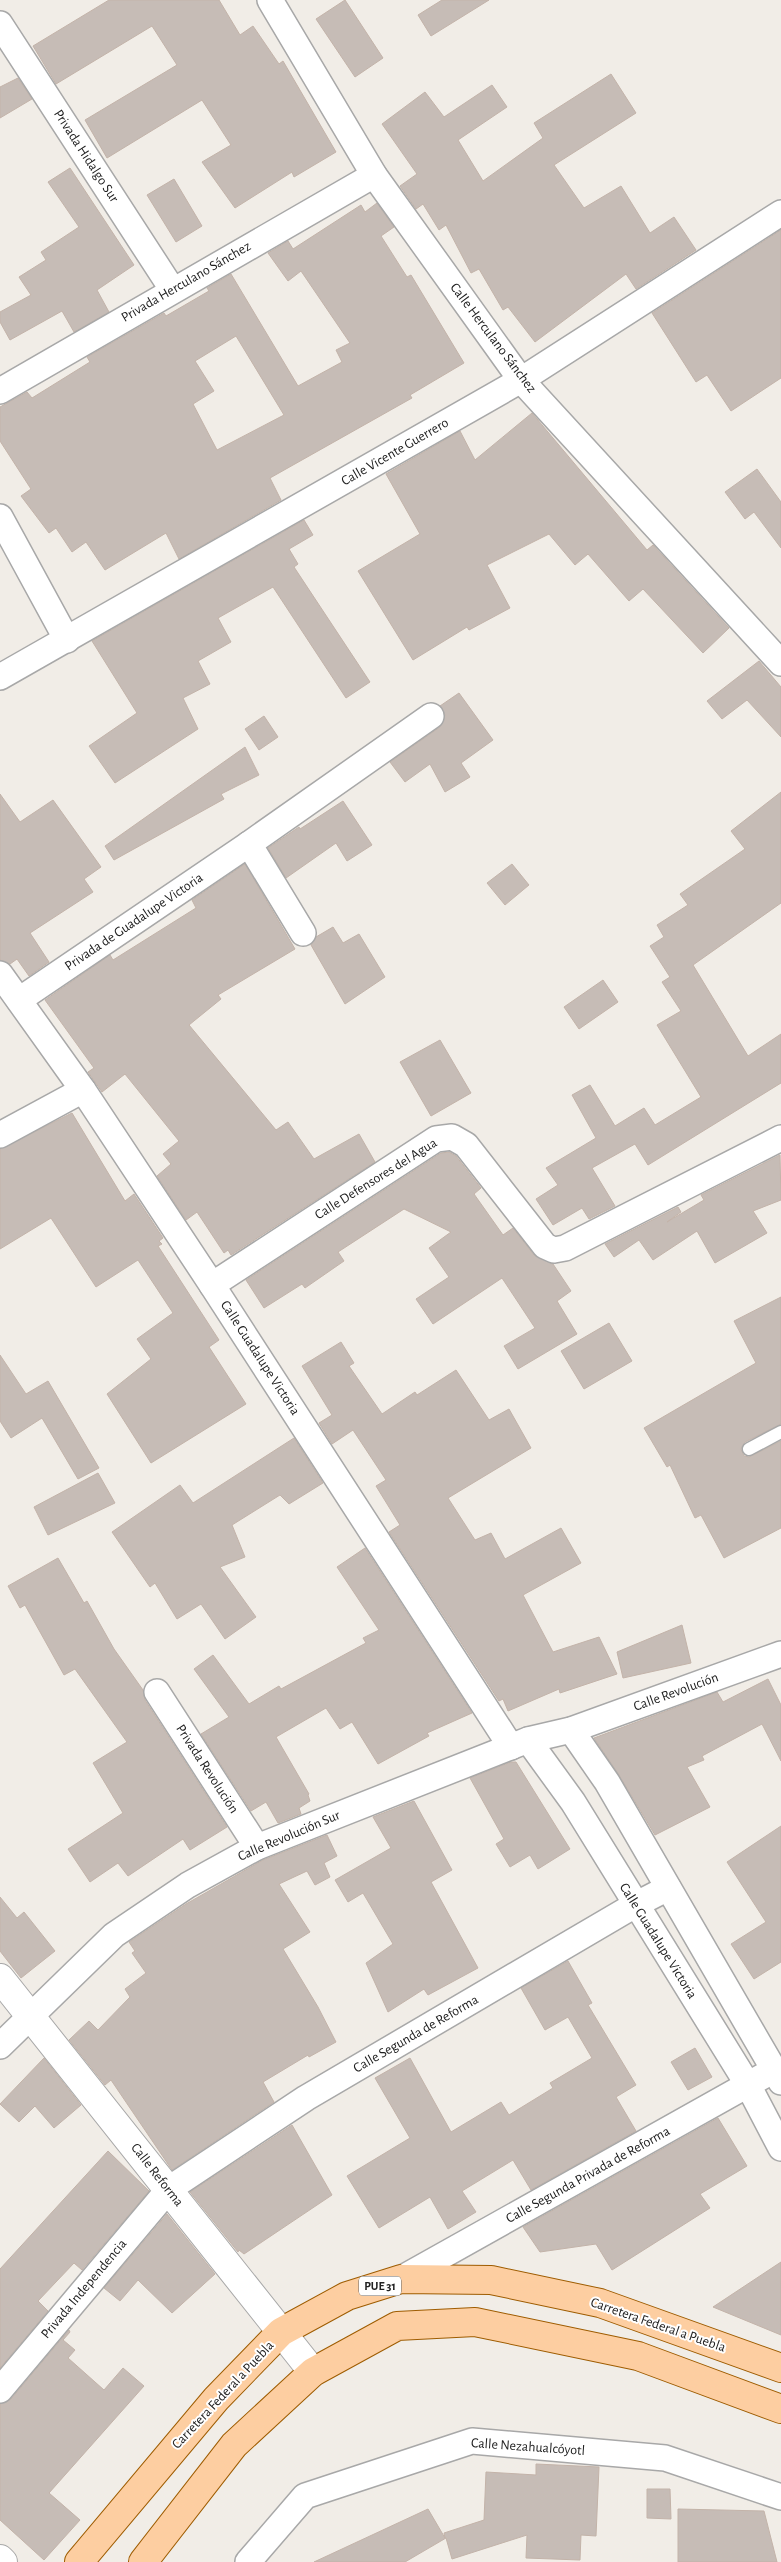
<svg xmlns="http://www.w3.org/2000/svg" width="781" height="2562" font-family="'Alegreya Sans',sans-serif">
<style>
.building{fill:#c6bcb6;stroke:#c3b3a9;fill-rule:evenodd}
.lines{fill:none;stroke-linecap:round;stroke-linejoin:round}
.service-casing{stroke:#a8a8a8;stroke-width:15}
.minor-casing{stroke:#a8a8a8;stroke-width:28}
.tertiary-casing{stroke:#a8a8a8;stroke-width:30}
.primary-casing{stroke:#9e5c00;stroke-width:30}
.service{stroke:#fff;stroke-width:12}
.minor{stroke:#fff;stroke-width:25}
.tertiary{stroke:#fff;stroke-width:28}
.primary{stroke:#fdcea1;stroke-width:28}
.labels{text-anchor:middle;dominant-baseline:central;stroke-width:4;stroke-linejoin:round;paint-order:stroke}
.shield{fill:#fff;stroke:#646464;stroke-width:1}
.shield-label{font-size:12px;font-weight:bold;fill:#212121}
.street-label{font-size:14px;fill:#212121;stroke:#fff}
</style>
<rect width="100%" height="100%" fill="#f1ede7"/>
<!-- building -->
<g class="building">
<path d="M109,0H219L240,35L253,26L279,64L283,61L336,152L294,177L292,172L235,208L202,162L231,145L202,100L107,158L85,120L177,65L152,26L56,84L33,46Z"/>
<path d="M345,0L383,58L355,77L316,19Z"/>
<path d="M442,0H489L431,36L418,15Z"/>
<path d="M611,74L636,113L554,165L584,208L621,186L650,233L674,217L696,250L636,289L626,274L535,342L508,307L503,310L479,269L471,273L446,225L439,230L423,204L416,209L400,186L417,174L382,124L425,92L444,117L492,85L507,107L458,140L483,181L543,138L534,123Z"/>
<path d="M18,78L32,99L0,118V87Z"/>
<path d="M70,168L134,265L97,290L109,312L74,332L62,311L10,340L0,322V312L31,295L19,277L46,260L41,252L79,227L48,182Z"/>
<path d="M174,179L202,226L176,242L147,195Z"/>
<path d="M377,203L394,227L381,236L407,277L411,275L464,363L410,395L412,398L270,478L281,500L179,559L166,533L105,570L86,542L72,552L56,528L49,533L21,496L31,489L0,441V407L27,392L32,398L90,362L87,357L164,313L166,316L209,291L207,288L231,274L298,386L342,362L336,350L350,343L301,271L288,281L268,253L288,241L293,249L361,205L365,212ZM236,336L284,415L217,450L193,404L214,391L195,361Z"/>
<path d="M781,230V378L731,411L707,375L696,382L652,313Z"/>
<path d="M532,413L647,550L653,545L729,628L703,653L643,589L629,601L588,554L575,565L549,534L487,565L510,608L469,630L467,627L413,660L358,571L420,534L386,474L460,431L475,460Z"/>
<path d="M757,469L781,502V548L754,512L745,519L725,492Z"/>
<path d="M304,520L313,535L289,549L298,564L294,567L370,682L346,698L273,587L218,618L231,642L198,661L210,684L183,698L198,729L115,783L89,746L137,713L92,641Z"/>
<path d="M759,661L781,687V737L747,700L722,719L707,701Z"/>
<path d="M459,693L493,740L461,763L470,777L445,792L430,764L405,782L390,762L440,727L445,715L440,706Z"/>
<path d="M264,716L278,737L259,750L245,729Z"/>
<path d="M245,747L259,775L221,794L224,799L114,860L105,846Z"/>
<path d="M781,792V903L693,965L748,1056L781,1034V1083L648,1165L635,1144L592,1168L615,1206L589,1219L582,1208L553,1225L536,1199L558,1185L546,1168L596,1138L572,1095L590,1085L615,1126L644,1108L655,1125L701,1097L657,1025L681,1011L662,982L670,977L650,946L664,937L657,925L688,905L680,894L745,849L731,831Z"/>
<path d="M0,794L20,822L53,800L101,867L84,879L93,892L30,933L49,962L29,976L17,959L10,964L0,960Z"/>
<path d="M343,801L372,845L347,861L336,843L286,878L268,848L299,827L300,829Z"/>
<path d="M245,864L295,949L218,995L221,999L189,1025L276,1130L288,1122L314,1159L359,1134L375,1162L231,1255L228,1250L224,1253L197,1212L186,1220L157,1176L171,1164L163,1154L179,1141L125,1074L102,1092L88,1072L94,1068L45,1000L110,955L113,960L196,908L192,900Z"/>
<path d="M512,864L529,885L505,905L487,883Z"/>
<path d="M333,927L343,943L359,934L385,977L345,1004L311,945L316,937Z"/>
<path d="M603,980L618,1002L579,1029L564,1007Z"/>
<path d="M440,1040L471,1093L431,1116L400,1062Z"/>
<path d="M72,1113L125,1201L134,1194L163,1238L159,1241L162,1244L158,1246L219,1340L209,1347L246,1404L151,1463L107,1394L151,1359L137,1339L173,1313L138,1260L96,1287L51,1218L0,1249V1149Z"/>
<path d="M449,1152L456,1156L481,1188L474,1194L503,1235L513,1228L534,1255L553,1264L571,1291L557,1301L577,1334L518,1369L504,1346L535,1328L502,1278L433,1324L416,1299L449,1277L429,1248L451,1232L404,1209L338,1252L344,1261L305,1288L302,1284L264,1308L246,1280L441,1153Z"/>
<path d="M780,1155L781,1200L753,1211L767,1233L715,1263L697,1231L653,1260L639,1240L614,1257L605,1244L678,1207L681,1212L667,1222L704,1200L701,1195Z"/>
<path d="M781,1297V1424L745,1442L741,1449L744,1456L749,1457L781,1441V1528L724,1558L701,1515L695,1518L670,1465L667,1467L644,1428L756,1363L734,1321Z"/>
<path d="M609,1323L632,1361L584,1389L561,1351Z"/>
<path d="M341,1342L354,1363L349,1366L382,1414L415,1392L417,1395L456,1370L489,1420L509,1409L531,1448L448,1498L475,1540L491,1533L505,1559L561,1528L581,1563L523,1595L553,1652L599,1637L617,1674L560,1693L559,1689L508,1711L503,1699L499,1701L389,1532L400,1525L376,1486L386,1480L353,1430L332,1444L319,1423L332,1415L302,1366Z"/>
<path d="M0,1355L26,1394L48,1381L99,1468L78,1479L42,1418L11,1438L0,1421Z"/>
<path d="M294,1438L323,1483L289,1504L280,1495L232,1525L245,1557L220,1567L256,1617L225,1639L201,1604L177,1619L155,1583L150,1587L112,1532L180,1485L193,1503Z"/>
<path d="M98,1473L115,1503L48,1535L34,1507Z"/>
<path d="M365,1548L472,1713L427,1733L429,1736L378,1764L352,1722L340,1729L326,1708L276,1737L309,1794L308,1795L310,1801L299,1808L301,1814L278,1823L266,1802L251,1811L201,1734L229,1717L194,1669L213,1655L249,1704L279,1686L281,1689L366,1643L363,1638L379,1630L337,1567Z"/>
<path d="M58,1558L84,1603L87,1601L114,1649L143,1690L145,1700L227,1827L190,1850L183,1839L128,1876L118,1863L90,1882L68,1849L123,1813L93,1763L127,1742L75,1669L64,1675L25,1605L20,1608L8,1586Z"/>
<path d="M682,1625L691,1663L623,1678L617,1652Z"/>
<path d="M768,1679L781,1705V1761L762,1724L702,1756L704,1760L687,1767L710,1807L655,1835L619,1775L594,1738L717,1692L723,1702Z"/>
<path d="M511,1762H516L570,1849L538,1869L530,1855L510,1867L496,1844L504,1839L470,1778Z"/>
<path d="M414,1801L452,1870L431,1882L478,1968L428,1995L424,1989L388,2012L366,1963L393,1944L363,1893L348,1902L335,1880L391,1848L373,1817Z"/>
<path d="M781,1826V1962L754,1979L731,1944L766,1922L727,1862Z"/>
<path d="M327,1835L337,1856L324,1863L330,1877L315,1885L307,1871L279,1884L310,1932L283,1949L318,2007L336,2042L309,2057L308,2055L263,2082L274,2102L172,2170L111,2080L105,2085L69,2040L89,2021L98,2030L130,1997L125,1989L146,1973L132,1953L135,1951L129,1942L186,1904L263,1860Z"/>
<path d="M0,1897L17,1918L24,1912L55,1951L21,1978L0,1951Z"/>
<path d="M568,1961L592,2003L588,2005L636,2085L616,2097L636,2131L531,2190L513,2160L462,2191L476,2212L448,2229L430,2197L379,2228L347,2176L410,2138L375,2078L410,2058L451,2132L501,2102L509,2115L553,2088L550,2083L592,2058L568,2017L545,2030L521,1988Z"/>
<path d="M695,2048L712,2077L688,2090L671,2062Z"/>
<path d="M44,2058L81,2105L54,2128L35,2106L19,2122L0,2104Z"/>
<path d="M718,2118L747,2166L700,2194L710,2208L612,2270L596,2244L540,2252L523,2227Z"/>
<path d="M292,2125L332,2195L244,2254L239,2250L238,2252L190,2192Z"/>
<path d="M108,2151L149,2191L82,2270L74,2263L38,2301L48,2311L0,2368V2269Z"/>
<path d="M167,2214L215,2274L172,2313L138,2280L120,2301L104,2288Z"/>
<path d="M781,2262V2335L713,2307Z"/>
<path d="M69,2330L70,2332L63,2340L75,2350L68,2358L104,2390L123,2368L144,2386L49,2493L80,2520L44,2560L0,2520V2404L11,2399Z"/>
<path d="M536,2464L599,2467L596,2536L581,2535L580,2560L526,2558L527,2535L452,2559L446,2538L405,2562H314L428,2509L445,2538L444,2533L484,2520L486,2472L536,2475Z"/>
<path d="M647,2489H670L671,2519L647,2518Z"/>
<path d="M678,2509L764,2511L777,2562H678Z"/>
</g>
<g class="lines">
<!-- service casing -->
<g class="service-casing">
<path id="service" d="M749,1449L781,1432"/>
</g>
<!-- minor casing -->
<g class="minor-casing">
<g id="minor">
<path d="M270,0L374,175L521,380L781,663"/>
<path d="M0,24L172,289"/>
<path d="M0,391L374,175"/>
<path d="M0,517L67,640"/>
<path d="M0,677L521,380L781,213"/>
<path d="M249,844L303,933"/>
<path d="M0,974L83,1090L212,1285L511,1747"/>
<path d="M19,1000L249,844L431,716"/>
<path d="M0,1135L83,1090"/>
<path d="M212,1285L436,1139L452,1137L466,1145L545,1246L554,1250L565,1248L781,1138"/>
<path d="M157,1692L257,1847"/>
<path d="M571,1730L607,1782L781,2082"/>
<path d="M528,1740L573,1802L748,2085L781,2148"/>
<path d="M0,2046L114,1935L188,1885L257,1847L528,1740L571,1730L781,1654"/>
<path d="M401,2279L774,2070"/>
<path d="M0,2390L169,2189L306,2098L635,1905L668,1888"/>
<path d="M248,2562L305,2496L472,2441L665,2458L781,2497"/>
</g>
</g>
<!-- tertiary casing -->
<g class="tertiary-casing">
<g id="tertiary">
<path d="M0,1978L313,2372"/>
<path d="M0,2559L3,2562"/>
</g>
</g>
<!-- primary casing -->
<g class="primary-casing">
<g id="primary">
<path d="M79,2562L216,2399L281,2332L347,2296L401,2279L491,2280L600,2303L781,2368"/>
<path d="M143,2562L234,2445L313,2372L397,2326L475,2322L638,2356L781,2409"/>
</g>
</g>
<!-- service -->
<use href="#service" class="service"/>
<!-- minor -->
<use href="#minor" class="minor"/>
<!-- tertiary -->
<use href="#tertiary" class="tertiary"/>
<!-- primary -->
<use href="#primary" class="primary"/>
</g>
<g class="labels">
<!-- shield labels -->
<rect class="shield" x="359" y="2276.5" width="42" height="19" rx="4"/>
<g class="shield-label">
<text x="380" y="2286">PUE 31</text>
</g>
<!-- street labels -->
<g class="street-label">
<text transform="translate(86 156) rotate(57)">Privada Hidalgo Sur</text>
<text transform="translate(186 282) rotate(-30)">Privada Herculano Sánchez</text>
<text transform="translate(493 338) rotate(53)">Calle Herculano Sánchez</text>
<text transform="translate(395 452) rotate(-30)">Calle Vicente Guerrero</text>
<text transform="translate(134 922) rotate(-34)">Privada de Guadalupe Victoria</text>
<text transform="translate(376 1179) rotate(-32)">Calle Defensores del Agua</text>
<text transform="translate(260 1358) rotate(57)">Calle Guadalupe Victoria</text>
<text transform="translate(676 1692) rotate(-20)">Calle Revolución</text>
<text transform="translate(207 1769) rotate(57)">Privada Revolución</text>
<text transform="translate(289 1836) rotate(-23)">Calle Revolución Sur</text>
<text transform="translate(658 1941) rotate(58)">Calle Guadalupe Victoria</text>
<text transform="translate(416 2034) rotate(-30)">Calle Segunda de Reforma</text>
<text transform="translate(157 2175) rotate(52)">Calle Reforma</text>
<text transform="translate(588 2175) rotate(-29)">Calle Segunda Privada de Reforma</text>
<text transform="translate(84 2289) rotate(-50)">Privada Independencia</text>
<text transform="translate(658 2325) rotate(19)">Carretera Federal a Puebla</text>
<text transform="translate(223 2395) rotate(-47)">Carretera Federal a Puebla</text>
<text transform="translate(528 2447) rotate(4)">Calle Nezahualcóyotl</text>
</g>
</g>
</svg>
